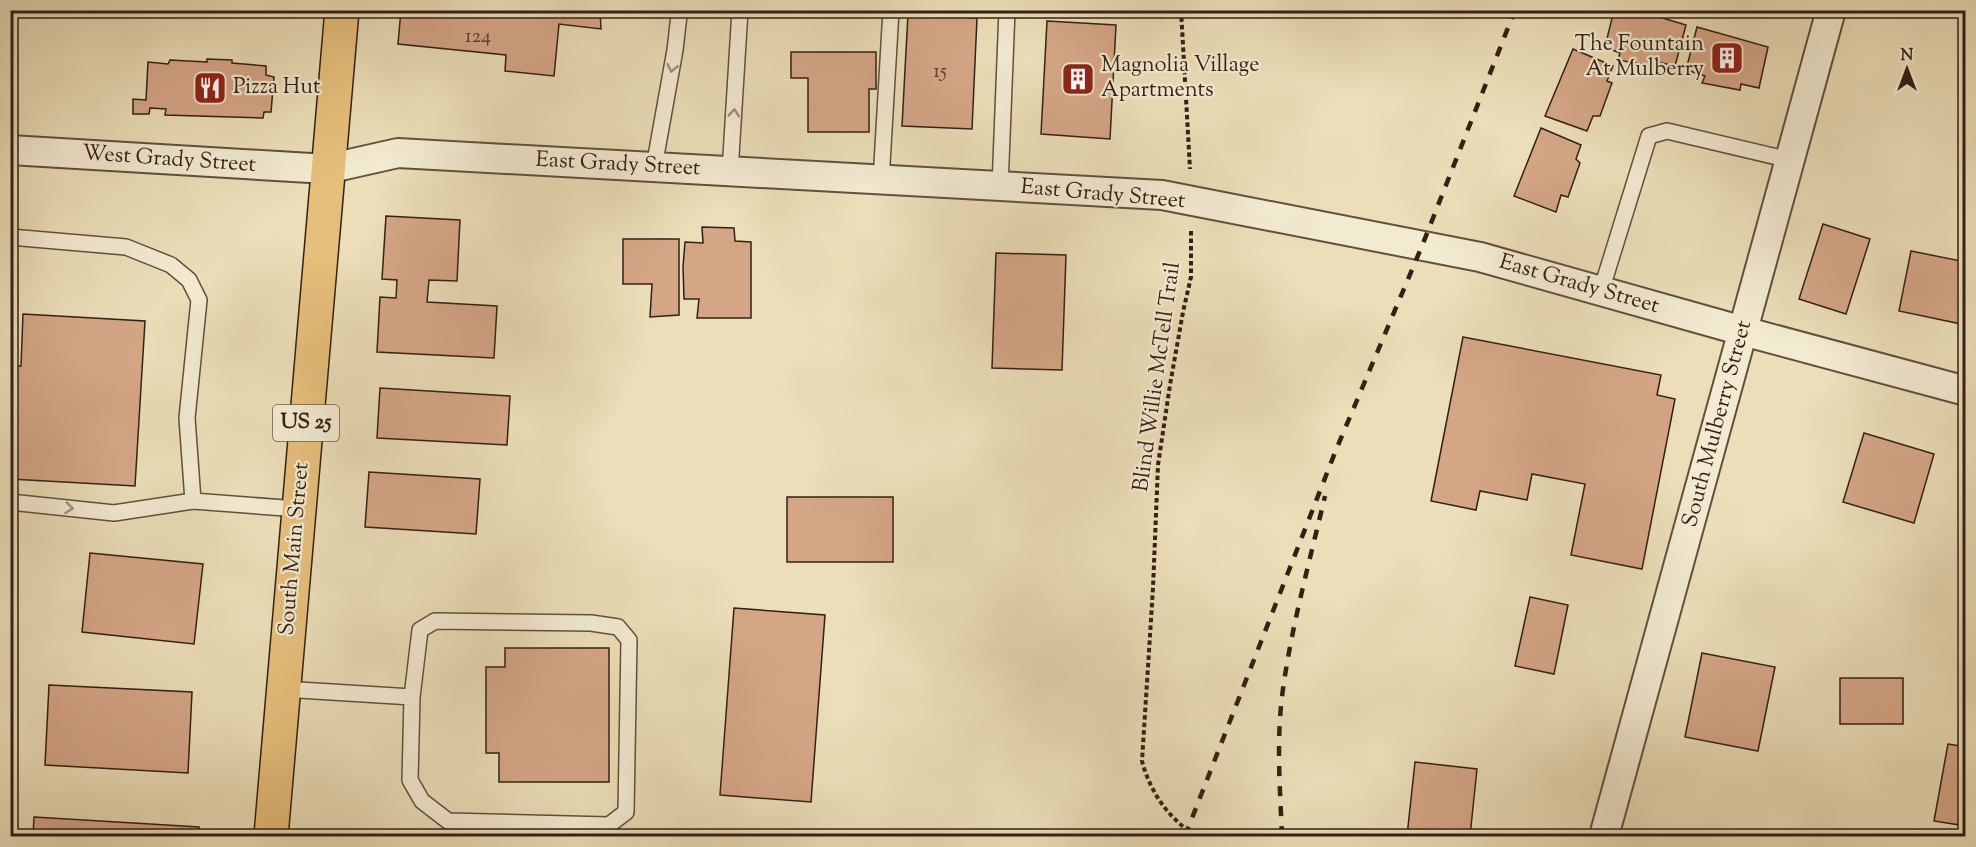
<svg xmlns="http://www.w3.org/2000/svg" width="1976" height="847" font-family="'Sorts Mill Goudy',serif">
<style>
.building{fill:#d5a686;stroke:#351f15;stroke-width:1.5}
.lines{fill:none;stroke-linecap:round;stroke-linejoin:round}
.lane-casing{stroke:#624f3e;stroke-width:18}
.street-casing{stroke:#624f3e;stroke-width:32}
.primary-casing{stroke:#351f15;stroke-width:36}
.path{stroke:#351f15;stroke-width:4;stroke-dasharray:4.5 3;stroke-linecap:butt}
.lane{stroke:#f2ead1;stroke-width:15}
.street{stroke:#f2ead1;stroke-width:28}
.primary{stroke:#e6bf7c;stroke-width:33}
.rail{stroke:#351f15;stroke-width:4.5;stroke-dasharray:10 10;stroke-linecap:butt}
.oneway{stroke:#9d8f7c}
.labels{text-anchor:middle;dominant-baseline:central;stroke-width:4.5;stroke-linejoin:round;paint-order:stroke}
.number-label{font-size:20px;fill:#5d4131}
.shield{fill:#f2ead1;stroke:#6e5c4d;stroke-width:1.5}
.shield-label{font-size:21px;font-weight:bold;fill:#351f15}
.poi-label{font-size:22px;fill:#351f15;stroke:#f2ead1;text-anchor:start}
.street-label{font-size:22px;fill:#351f15;stroke:#f2ead1}
</style>
<rect width="100%" height="100%" fill="#ebdeb8"/>
<filter id="stains"><feTurbulence type="fractalNoise" baseFrequency=".00333" numOctaves="4"/><feColorMatrix values="0 0 0 0 .2 0 0 0 0 .09 0 0 0 0 .02 0 0 0 .5 -.17"/></filter>
<radialGradient id="worn" r=".72"><stop offset=".6" stop-color="#630" stop-opacity="0"/><stop offset="1" stop-color="#630" stop-opacity=".3"/></radialGradient>
<!-- building -->
<g class="building">
<path d="M401,10H600L601,29L559,24L554,76L505,71L506,55L398,44Z"/>
<path d="M1614,10H1636L1686,25L1675,66L1657,62L1656,67L1618,60L1620,53L1605,47Z"/>
<path d="M908,14L977,18L972,129L902,126Z"/>
<path d="M1047,21L1116,25L1110,139L1041,134Z"/>
<path d="M1697,27L1768,47L1759,88L1741,84L1740,90L1702,83L1705,76L1686,70Z"/>
<path d="M1573,49L1613,66L1607,81L1612,83L1600,116H1593L1587,131L1545,116Z"/>
<path d="M791,52H876V89H869V132H808V78H791Z"/>
<path d="M207,59L232,60V63L266,66V75L274,77L271,112H264L263,118L165,115L166,109L150,108L149,114H133V99L146,100L148,62L168,64L170,60L207,62Z"/>
<path d="M1541,128L1581,145L1576,159L1580,163L1568,197L1561,195L1556,212L1514,196Z"/>
<path d="M386,216L460,220L457,281L429,280L427,302L497,306L494,358L377,352L380,297L396,298L397,280L382,279Z"/>
<path d="M1823,224L1870,239L1846,314L1799,299Z"/>
<path d="M702,227L734,228L735,241L751,242V318H697L699,299H684L683,267L685,242L703,243Z"/>
<path d="M623,239H679V315L650,317L652,284H623Z"/>
<path d="M1911,251L1966,262V325L1899,311Z"/>
<path d="M996,253L1066,255L1062,370L992,368Z"/>
<path d="M23,314L145,321L135,486L10,479L13,430H10V366H21Z"/>
<path d="M1463,337L1661,375L1657,395L1675,399L1642,569L1571,555L1585,484L1532,474L1527,500L1480,491L1476,510L1431,501Z"/>
<path d="M380,388L510,396L507,445L377,438Z"/>
<path d="M1864,433L1934,454L1914,523L1843,502Z"/>
<path d="M369,472L480,479L476,534L365,527Z"/>
<rect x="787" y="497" width="106" height="65"/>
<path d="M90,553L203,564L194,644L82,632Z"/>
<path d="M1530,597L1568,605L1554,674L1515,666Z"/>
<path d="M734,608L825,615L811,802L720,795Z"/>
<path d="M505,648H609V782H499V753H486V667H505Z"/>
<path d="M1702,653L1775,667L1758,751L1685,737Z"/>
<rect x="1840" y="678" width="63" height="46"/>
<path d="M49,685L192,692L188,773L45,765Z"/>
<path d="M1948,744L1966,747V826L1934,821Z"/>
<path d="M1415,762L1477,769L1470,836H1407Z"/>
<path d="M34,817L199,827V836H33Z"/>
</g>
<g class="lines">
<!-- lane casing -->
<g class="lane-casing">
<g id="lane">
<path d="M654,167L675,50L679,15L682,10"/>
<path d="M730,172L740,10"/>
<path d="M881,181L891,10"/>
<path d="M1000,187L1007,10"/>
<path d="M10,237L126,247L171,265L189,280L199,300L187,418L193,501L298,509"/>
<path d="M1601,291L1649,136L1667,131L1790,160"/>
<path d="M10,502L114,513L193,501"/>
<path d="M283,689L412,697L410,780L422,801L448,821L609,825L626,812L629,640L618,627L591,623L435,621L420,630L412,697"/>
</g>
</g>
<!-- street casing -->
<g class="street-casing">
<g id="street">
<path d="M10,150L327,169L398,153L1162,195L1480,257L1743,331L1966,391"/>
<path d="M1604,836L1831,10"/>
</g>
</g>
<!-- primary casing -->
<g class="primary-casing">
<path id="primary" d="M271,836L342,10"/>
</g>
<!-- path -->
<g class="path">
<path d="M1181,10L1190,169"/>
<path d="M1191,231V277L1183,312L1170,385L1158,465L1153,588L1142,761C1150,792 1169,819 1196,836"/>
</g>
<!-- lane -->
<use href="#lane" class="lane"/>
<!-- street -->
<use href="#street" class="street"/>
<!-- primary -->
<use href="#primary" class="primary"/>
<!-- rail -->
<g class="rail">
<path d="M1185,836L1336,450L1422,246L1515,10"/>
<path d="M1282,836C1280,788 1276,738 1283,689C1292,624 1310,560 1325,496"/>
</g>
</g>
<!-- one-way arrows -->
<defs><path id="oneway-chevron" d="M-2-3.5L2.5 0L-2 3.5" fill="none" stroke-width="1.6" stroke-linecap="round" stroke-linejoin="round" transform="scale(1.5)"/></defs>
<g class="oneway">
<use href="#oneway-chevron" transform="translate(672 68) rotate(101)"/>
<use href="#oneway-chevron" transform="translate(734 113) rotate(-86)"/>
<use href="#oneway-chevron" transform="translate(69 508) rotate(6)"/>
</g>
<!-- icons -->
<defs>
<g id="building-square" transform="scale(1.725)"><rect x="-9" y="-9" width="18" height="18" rx="4" fill="#8f2418" stroke="#f2ead1"/><path d="M-4-6H4V6H1V3H-1V6H-4ZM-2.5-4.3h1.7v1.8h-1.7ZM.8-4.3h1.7v1.8H.8ZM-2.5-1h1.7V.8h-1.7ZM.8-1h1.7V.8H.8Z" fill="#fff"/></g>
<g id="restaurant-square" transform="scale(1.725)"><rect x="-9" y="-9" width="18" height="18" rx="4" fill="#8f2418" stroke="#f2ead1"/><path d="M-5-6h1v4h1v-4h1v4h1v-4h1v5L-1.5 .5V6h-2V.5L-5-1ZM5-6V6H3V1.5H1.5Q1.5-4 5-6Z" fill="#fff"/></g>
</defs>
<g fill-rule="evenodd">
<use href="#building-square" x="1727" y="58"/>
<use href="#building-square" x="1078" y="79"/>
<use href="#restaurant-square" x="210" y="88"/>
</g>
<g class="labels">
<!-- number labels -->
<g class="number-label">
<text x="478" y="37">124</text>
<text x="940" y="72">15</text>
</g>
<!-- shield labels -->
<rect class="shield" x="273" y="405" width="66" height="36" rx="4.5"/>
<g class="shield-label">
<text x="306" y="423">US 25</text>
</g>
<!-- poi labels -->
<g class="poi-label">
<text x="1704" y="45" text-anchor="end">The Fountain<tspan x="1704" dy="25">At Mulberry</tspan></text>
<text x="1101" y="66">Magnolia Village<tspan x="1101" dy="25">Apartments</tspan></text>
<text x="233" y="88">Pizza Hut</text>
</g>
<!-- street labels -->
<g class="street-label">
<text transform="translate(169 160) rotate(4)">West Grady Street</text>
<text transform="translate(618 165) rotate(3)">East Grady Street</text>
<text transform="translate(1103 195) rotate(5)">East Grady Street</text>
<text transform="translate(1579 285) rotate(16)">East Grady Street</text>
<text transform="translate(1158 377) rotate(-82)">Blind Willie McTell Trail</text>
<text transform="translate(1718 424) rotate(-75)">South Mulberry Street</text>
<text transform="translate(295 549) rotate(-85)">South Main Street</text>
</g>
</g>
<!-- margin -->
<rect width="1976" height="847" fill="none" stroke="#ebdeb8" stroke-width="36"/>
<rect x="12" y="12" width="1952" height="823" fill="none" stroke="#351f15" stroke-width="3"/>
<rect x="18" y="18" width="1940" height="811" fill="none" stroke="#351f15" stroke-width="1.5"/>
<!-- north arrow -->
<g transform="translate(1907 69)" stroke="#f2ead1" stroke-width="4.5" paint-order="stroke">
<path d="M0-4.5L10 22L0 15L-10 22Z" fill="#351f15"/>
<text y="-9" font-size="16" font-weight="bold" text-anchor="middle" fill="#351f15">N</text>
</g>
<rect width="100%" height="100%" filter="url(#stains)"/>
<rect width="100%" height="100%" fill="url(#worn)"/>
</svg>
